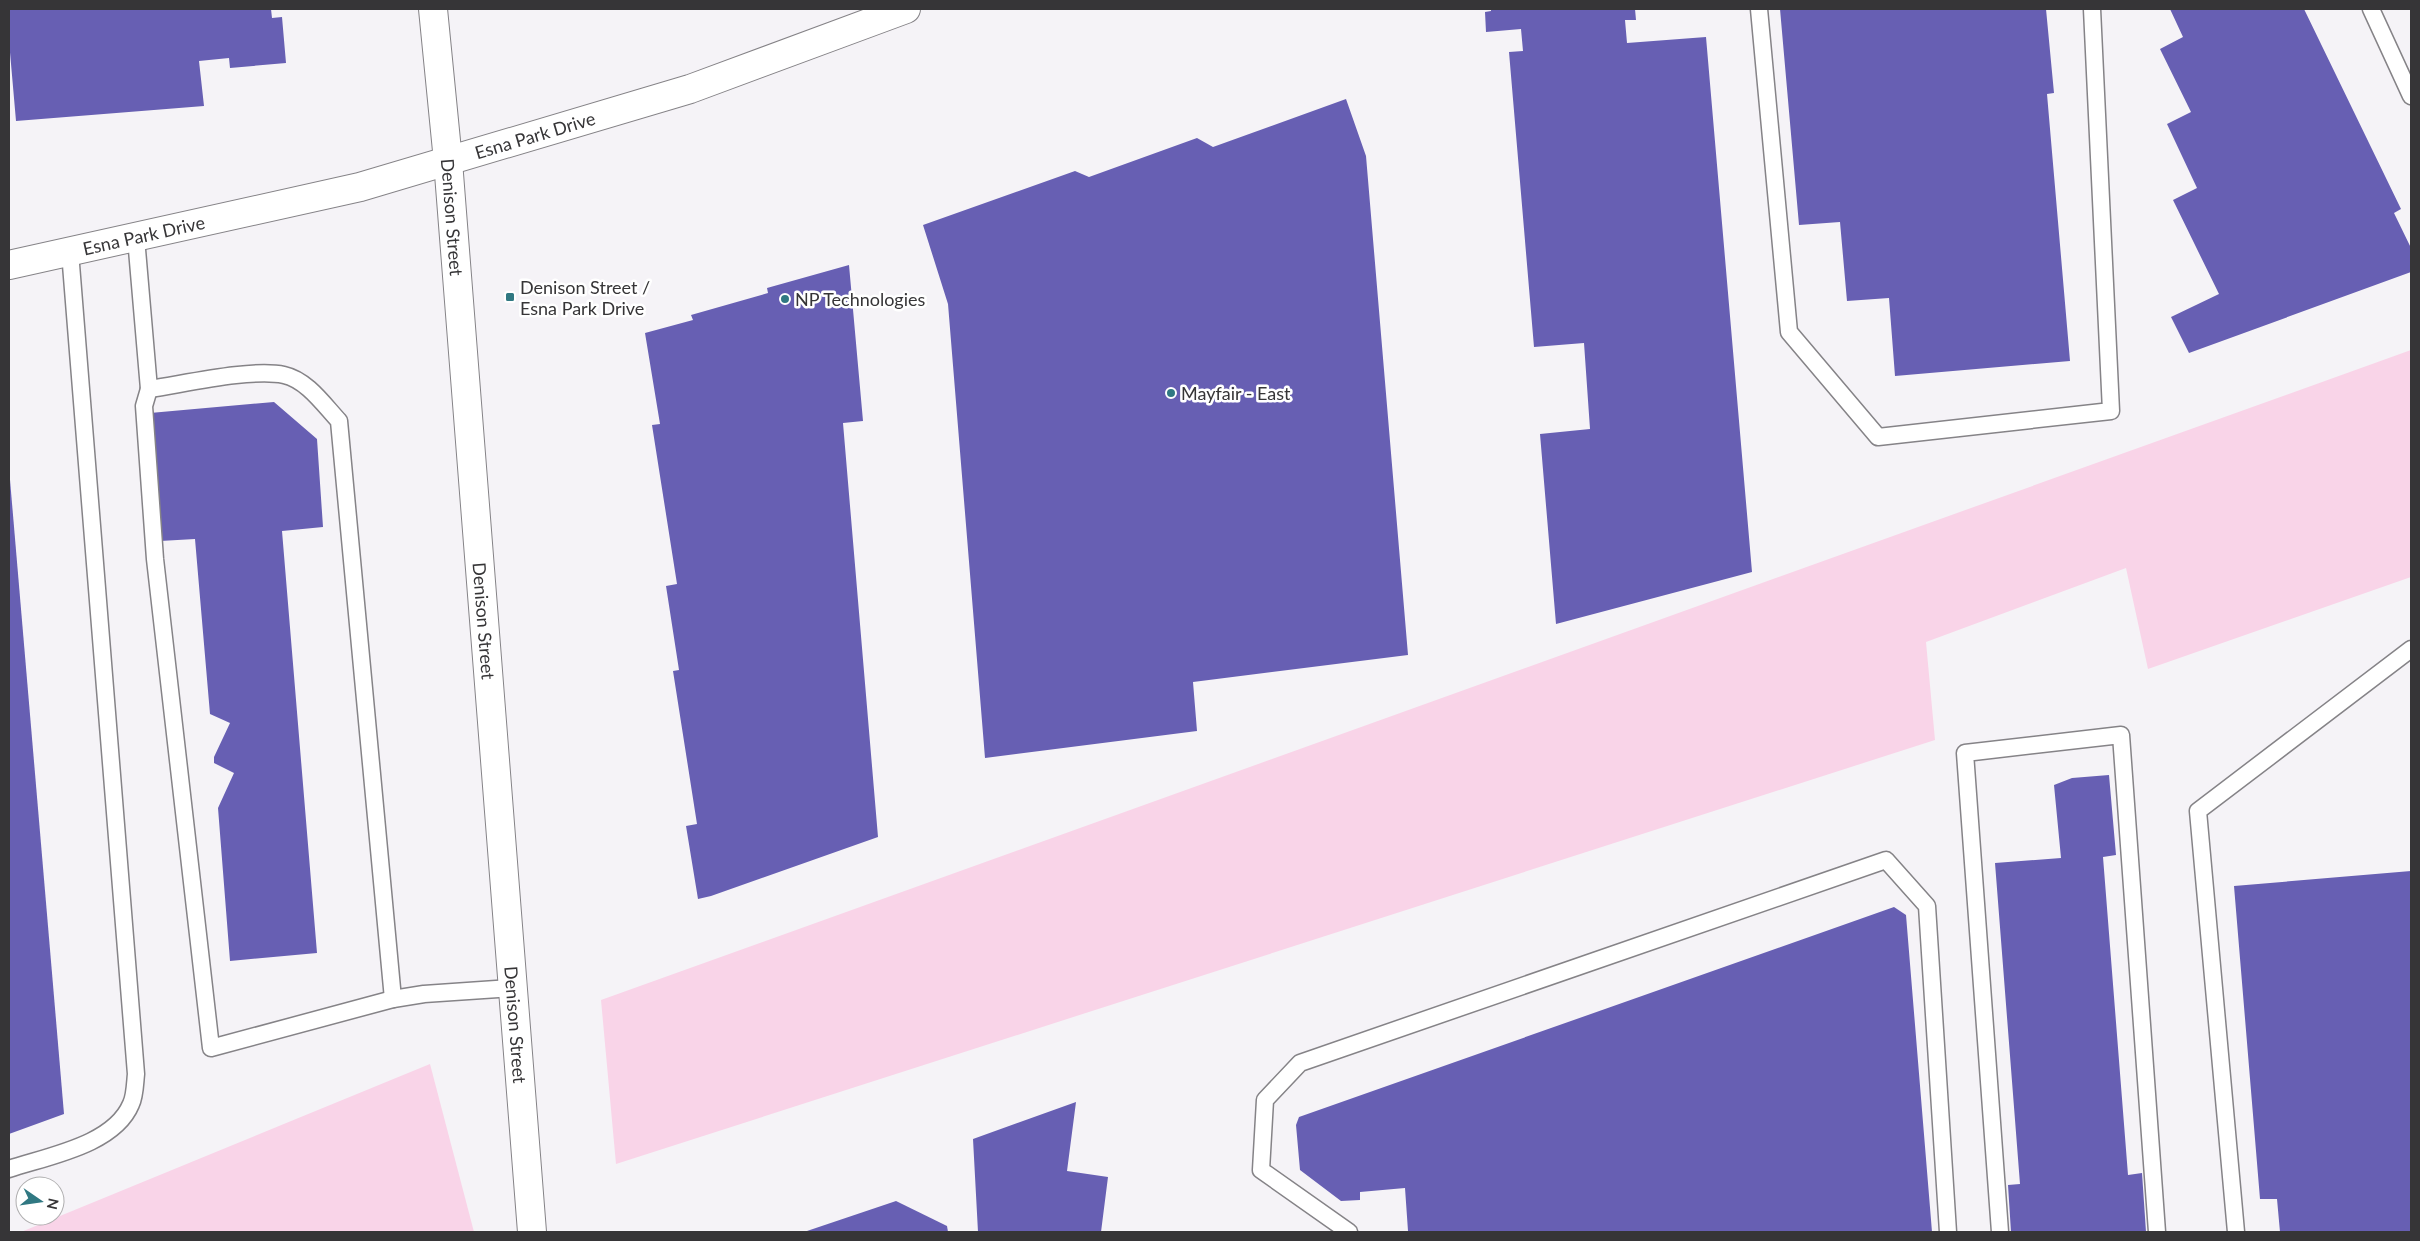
<svg xmlns="http://www.w3.org/2000/svg" width="2420" height="1241" font-family="Lato,sans-serif">
<style>
.green{fill:#f9d4e8}
.building{fill:#675fb3}
.lines{fill:none;stroke-linecap:round;stroke-linejoin:round}
.service-casing{stroke:#858387;stroke-width:19}
.tertiary-casing{stroke:#858387;stroke-width:30}
.service{stroke:#fff;stroke-width:16}
.tertiary{stroke:#fff;stroke-width:28}
.poi-dot{fill:#307882;stroke:#fff;stroke-width:2}
.labels{text-anchor:middle;dominant-baseline:central;stroke-width:5;stroke-linejoin:round;paint-order:stroke}
.street-label{font-size:18px;fill:#363537;stroke:#fff}
.poi-label{font-size:18px;fill:#363537;stroke:#fff;text-anchor:start}
</style>
<rect width="100%" height="100%" fill="#f5f3f7"/>
<!-- green -->
<g class="green">
<path d="M2411,350V577L2148,669L2126,568L1926,642L1935,740L616,1164L601,1000Z"/>
<path d="M430,1064L474,1232H21Z"/>
</g>
<!-- building -->
<g class="building">
<path d="M9,9H271L272,18L282,17L286,63L230,68L229,58L199,61L204,106L16,121L9,41Z"/>
<path d="M1491,9H1635L1636,20H1625L1627,43L1706,37L1752,572L1556,624L1540,434L1590,429L1584,343L1534,347L1509,52L1523,51L1521,29L1486,32L1485,12L1491,11Z"/>
<path d="M1780,9H2046L2054,93L2047,94L2070,361L1895,376L1889,298L1847,301L1840,222L1799,225Z"/>
<path d="M2170,9H2304L2401,209L2394,213L2411,248V272L2189,353L2171,317L2219,294L2173,200L2197,188L2167,124L2191,112L2160,49L2183,37Z"/>
<path d="M1346,99L1366,156L1408,655L1193,682L1197,731L985,758L948,304L923,225L1075,171L1089,177L1197,138L1213,147Z"/>
<path d="M849,265L863,421L843,423L878,837L711,896L698,899L686,826L697,824L673,671L679,670L666,586L677,584L652,425L660,424L645,333L693,320L691,315L768,293L767,288Z"/>
<path d="M274,402L317,439L323,527L282,531L317,953L230,961L218,808L234,773L214,763V757L230,723L210,714L195,539L160,541L150,413Z"/>
<path d="M9,468L64,1114L9,1134Z"/>
<path d="M2109,775L2116,855L2103,857L2128,1175L2142,1173L2146,1232H2011L2008,1185L2020,1184L1995,863L2061,858L2054,785L2072,778Z"/>
<path d="M2411,871V1232H2280L2277,1199H2260L2234,886Z"/>
<path d="M1894,907L1906,915L1932,1232H1411L1408,1231L1405,1188L1360,1192V1200L1341,1201L1300,1170L1296,1125L1299,1117Z"/>
<path d="M1076,1102L1067,1171L1108,1177L1101,1232H978L973,1139Z"/>
<path d="M896,1201L947,1226L948,1232H804Z"/>
</g>
<g class="lines">
<!-- service casing -->
<g class="service-casing">
<g id="service">
<path d="M1759,9L1789,332L1878,437L2111,411L2092,9"/>
<path d="M2371,9L2411,96"/>
<path d="M136,238L149,389C184,384 252,368 284,375C307,380 324,405 339,421L393,999L424,994L512,988"/>
<path d="M149,389L144,406L155,559L211,1048L393,999"/>
<path d="M9,1169C48,1156 114,1145 131,1104C135,1096 135,1083 136,1074L70,252"/>
<path d="M1349,1232L1261,1170L1265,1100L1300,1063L1886,860L1927,906L1948,1232"/>
<path d="M2000,1232L1965,753L2121,735L2157,1232"/>
<path d="M2236,1232L2198,811L2411,649"/>
</g>
</g>
<!-- tertiary casing -->
<g class="tertiary-casing">
<g id="tertiary">
<path id="s1" d="M433,9L448,161L532,1232"/>
<path id="s2" d="M9,265L360,187L690,89L906,9"/>
</g>
</g>
<!-- service -->
<use href="#service" class="service"/>
<!-- tertiary -->
<use href="#tertiary" class="tertiary"/>
</g>
<!-- markers -->
<g class="poi-dot">
<rect x="505" y="292" width="10" height="10" rx="2.5"/>
<circle cx="785" cy="299" r="5"/>
<circle cx="1171" cy="393" r="5"/>
</g>
<g class="labels">
<!-- street labels -->
<g class="street-label">
<text stroke="none"><textPath href="#s2" startOffset="542">Esna Park Drive</textPath></text>
<text stroke="none"><textPath href="#s1" startOffset="209">Denison Street</textPath></text>
<text stroke="none"><textPath href="#s2" startOffset="138">Esna Park Drive</textPath></text>
<text stroke="none"><textPath href="#s1" startOffset="614">Denison Street</textPath></text>
<text stroke="none"><textPath href="#s1" startOffset="1019">Denison Street</textPath></text>
</g>
<!-- poi labels -->
<g class="poi-label">
<text x="520" y="287">Denison Street /<tspan x="520" dy="21">Esna Park Drive</tspan></text>
<text x="795" y="299">NP Technologies</text>
<text x="1181" y="393">Mayfair - East</text>
</g>
</g>
<!-- border -->
<rect width="2420" height="1241" fill="none" stroke="#363537" stroke-width="20"/>
<!-- north arrow -->
<g transform="translate(40 1201) rotate(103)"><circle r="24" fill="#ffffff" stroke="#afaeaf"/>
<path d="M0-4L9 19L0 12L-9 19Z" fill="#307882"/>
<text y="-8" font-size="14" font-weight="bold" text-anchor="middle" fill="#363537">N</text>
</g>
</svg>
